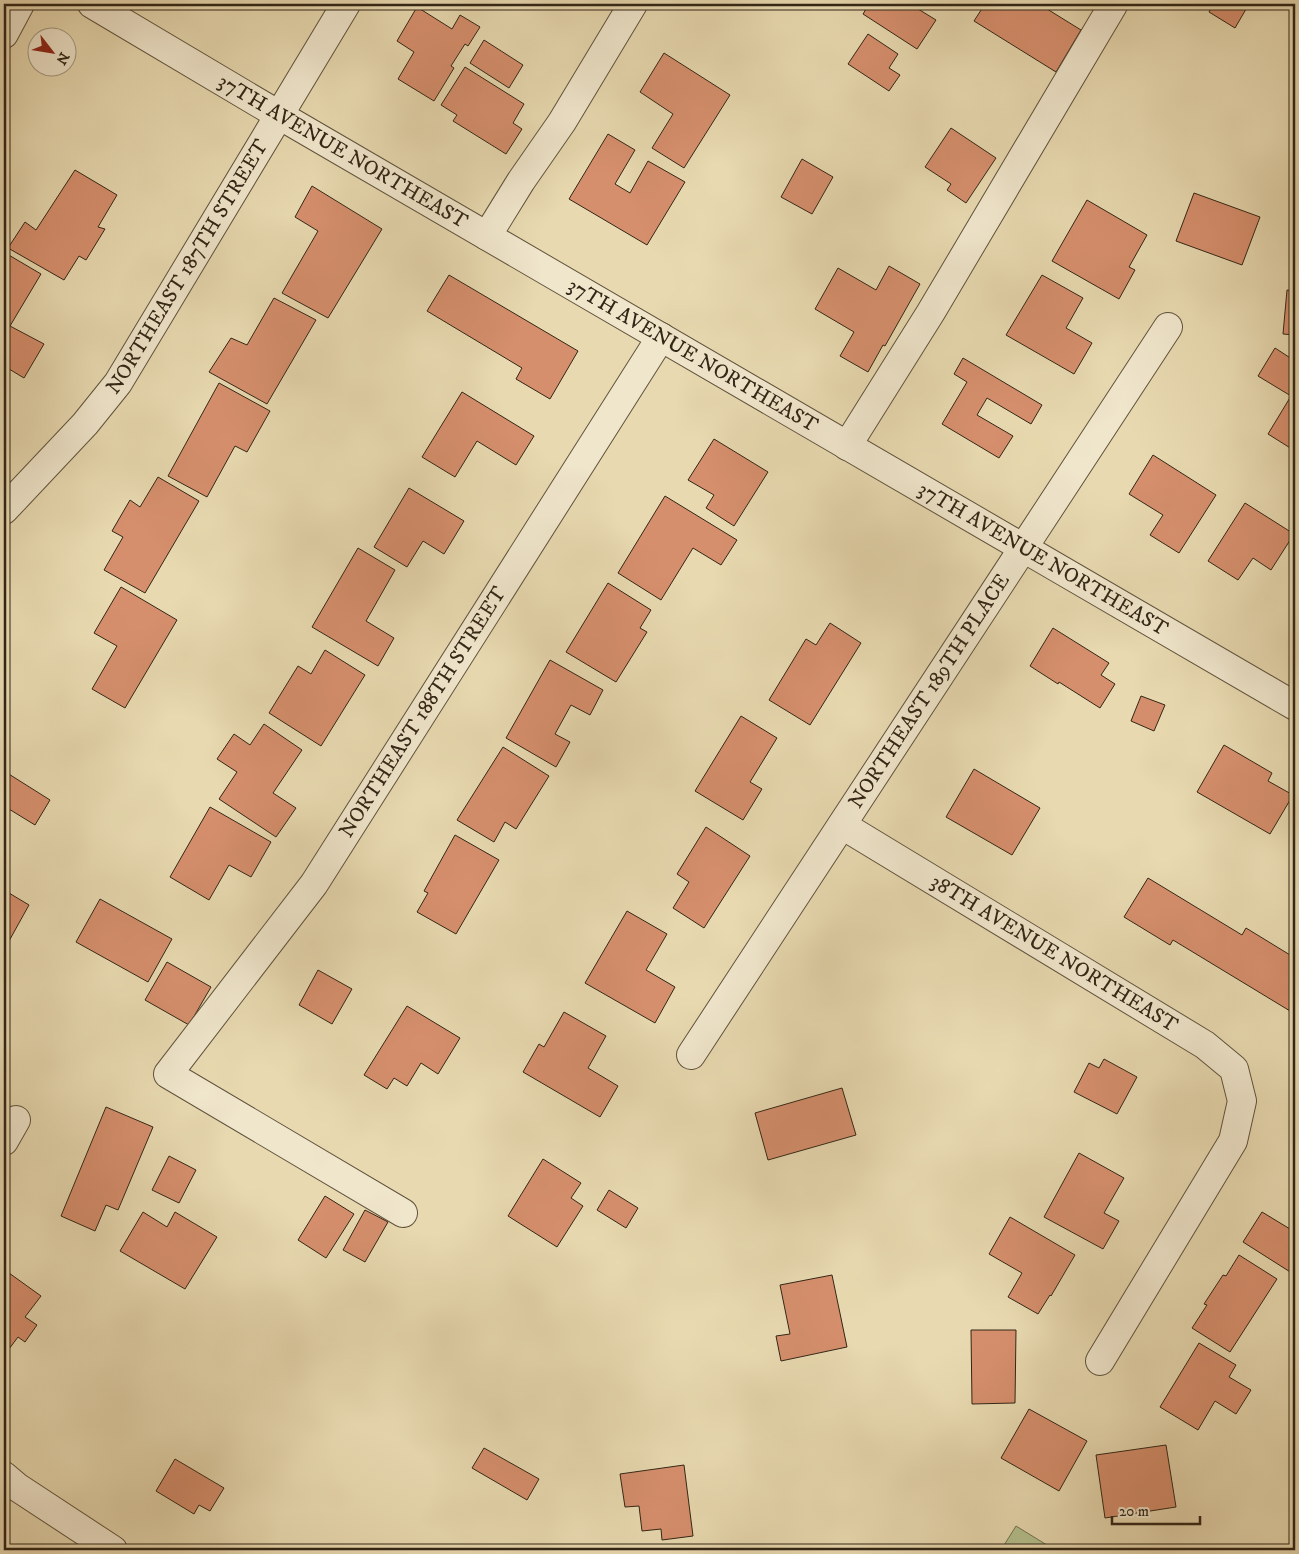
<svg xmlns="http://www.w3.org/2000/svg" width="1299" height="1554" font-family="'IM FELL DW Pica',serif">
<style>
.green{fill:#b4c08d;stroke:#737352}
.building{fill:#d68f6d;stroke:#322616}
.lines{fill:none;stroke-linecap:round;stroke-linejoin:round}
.minor-casing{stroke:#60533c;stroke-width:30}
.minor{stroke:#f0e6cc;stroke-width:28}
.labels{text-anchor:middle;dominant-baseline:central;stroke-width:5;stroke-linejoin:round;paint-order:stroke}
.street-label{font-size:21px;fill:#322616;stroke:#f0e6cc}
</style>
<rect width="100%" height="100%" fill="#e8d9b0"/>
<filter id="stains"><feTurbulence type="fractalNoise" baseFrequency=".004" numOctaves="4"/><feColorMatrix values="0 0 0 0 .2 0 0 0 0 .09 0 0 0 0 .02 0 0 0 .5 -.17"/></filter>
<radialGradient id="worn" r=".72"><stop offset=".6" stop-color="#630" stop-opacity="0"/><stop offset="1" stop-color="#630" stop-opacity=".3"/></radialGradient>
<!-- green -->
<path class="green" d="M1016,1526L1055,1550H1001Z"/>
<!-- building -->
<g class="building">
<path d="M869,4H910L936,20L917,49L863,14Z"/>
<path d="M985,4H1039L1081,30L1056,72L974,21Z"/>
<path d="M1213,4H1249L1235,28L1209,12Z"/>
<path d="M417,7L452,29L460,15L480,27L468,46L465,44L451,66L454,68L434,101L398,79L414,52L397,41Z"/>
<path d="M868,34L898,54L889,68L900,75L889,91L848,64Z"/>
<path d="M484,40L523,65L509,88L470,63Z"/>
<path d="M664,53L730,95L684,168L652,148L673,114L640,92Z"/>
<path d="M465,67L524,104L513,123L522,129L506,154L453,121L457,115L441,105Z"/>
<path d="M951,128L996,158L966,203L947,190L951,184L925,167Z"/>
<path d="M608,134L635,150L615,184L630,193L648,161L685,182L647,245L569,199Z"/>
<path d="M802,159L833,177L812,214L781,197Z"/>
<path d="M75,170L117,195L98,227L105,229L86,260L79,256L64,280L8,248L25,222L36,230Z"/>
<path d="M312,186L382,229L328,318L282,293L318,231L295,217Z"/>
<path d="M1194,193L1260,217L1242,265L1176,241Z"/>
<path d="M1087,200L1147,235L1129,267L1135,270L1119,299L1052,261Z"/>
<path d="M7,254L41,274L10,326L44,344L24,378L4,366V259Z"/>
<path d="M889,266L920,284L885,346L883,345L868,372L840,356L854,332L815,309L838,268L876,290Z"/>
<path d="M449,275L578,351L550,399L516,379L522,368L427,311Z"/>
<path d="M1042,275L1083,298L1066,328L1092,343L1074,374L1006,335Z"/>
<path d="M1287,290L1295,291V335L1283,334Z"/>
<path d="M274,298L316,320L267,404L209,372L231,338L247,345Z"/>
<path d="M1275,348L1295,361V451L1268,434L1291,396L1258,376Z"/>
<path d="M963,358L1042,405L1031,424L987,398L977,415L1013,436L999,458L942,424L967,382L954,374Z"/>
<path d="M219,383L270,411L247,452L235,446L207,497L168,476Z"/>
<path d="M462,392L534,436L516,465L477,441L455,477L422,457Z"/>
<path d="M714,439L768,472L734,526L706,508L714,495L688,480Z"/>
<path d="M1153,455L1216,495L1179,553L1150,535L1163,515L1129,494Z"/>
<path d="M158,477L199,501L145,593L104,570L123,537L112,531L130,500L140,507Z"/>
<path d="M409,488L464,521L444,554L423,541L407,567L374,547Z"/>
<path d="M665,496L737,540L721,565L693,548L661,600L618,573Z"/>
<path d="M1245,503L1294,534L1271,570L1253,558L1238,580L1208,561Z"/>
<path d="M358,548L395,570L366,621L394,638L378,666L312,627Z"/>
<path d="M608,583L651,610L640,628L647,632L616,682L566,652Z"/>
<path d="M121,587L177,620L125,708L92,689L117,646L94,633Z"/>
<path d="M830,623L861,643L810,725L769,700L806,639L816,645Z"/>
<path d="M1053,628L1109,663L1101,675L1115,684L1100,708L1059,682L1058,684L1030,666Z"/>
<path d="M325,650L365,675L321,746L269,713L298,666L311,674Z"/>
<path d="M550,660L603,690L590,715L571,705L555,734L570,742L556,767L506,738Z"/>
<path d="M1141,696L1165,705L1154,731L1131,721Z"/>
<path d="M741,716L777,738L750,782L762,789L743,820L695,791Z"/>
<path d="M264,724L302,750L273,793L296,808L276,837L219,799L237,772L217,759L234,734L250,745Z"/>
<path d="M1224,745L1272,773L1268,781L1293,795L1270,834L1197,792Z"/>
<path d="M503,747L549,776L516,829L505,822L494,842L457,820Z"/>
<path d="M974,769L1040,808L1012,855L946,817Z"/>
<path d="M4,771L50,800L35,825L4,806Z"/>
<path d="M210,807L271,842L251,877L229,865L209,900L170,877Z"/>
<path d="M706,827L750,856L704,928L673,908L689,882L677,874Z"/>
<path d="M455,835L499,860L456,934L417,912L428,893L424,891Z"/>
<path d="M1148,878L1242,935L1246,928L1295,958V1014L1173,940L1170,945L1124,917Z"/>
<path d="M4,890L29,905L4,950Z"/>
<path d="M100,899L172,939L148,982L76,942Z"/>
<path d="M627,911L667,934L646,970L675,987L655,1023L585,983Z"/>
<path d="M167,962L211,987L189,1025L145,1000Z"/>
<path d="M318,970L352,989L332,1024L299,1005Z"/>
<path d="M407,1006L460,1038L438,1074L421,1063L407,1086L394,1078L387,1089L364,1075Z"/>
<path d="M564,1012L606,1036L588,1068L618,1086L600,1117L523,1072L539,1044L544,1047Z"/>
<path d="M1104,1059L1137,1077L1117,1114L1074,1092L1089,1063L1099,1068Z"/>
<path d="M842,1088L856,1135L768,1160L755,1113Z"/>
<path d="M106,1107L153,1127L118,1210L106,1205L95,1231L61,1216Z"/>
<path d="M1079,1153L1124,1178L1104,1213L1119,1221L1103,1249L1044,1217Z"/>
<path d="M169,1156L196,1170L179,1203L152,1190Z"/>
<path d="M543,1159L581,1183L571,1198L583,1206L557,1247L508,1216Z"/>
<path d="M609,1190L638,1208L626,1228L597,1210Z"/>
<path d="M325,1196L354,1214L326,1258L298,1240Z"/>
<path d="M365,1210L388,1222L365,1262L343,1250Z"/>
<path d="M143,1212L167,1227L175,1212L217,1237L185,1289L120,1251Z"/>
<path d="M1262,1212L1295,1232V1275L1243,1242Z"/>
<path d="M1010,1217L1075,1255L1051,1296L1050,1295L1038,1314L1008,1297L1022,1273L989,1254Z"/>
<path d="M1239,1255L1277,1279L1230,1352L1192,1328L1207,1305L1204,1304L1223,1275L1226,1276Z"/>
<path d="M9,1273L41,1296L25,1317L37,1325L25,1342L18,1337L6,1353L4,1352V1281Z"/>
<path d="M832,1275L847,1347L781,1361L776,1336L790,1334L780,1285Z"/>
<path d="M971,1330H1016L1015,1403L972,1404Z"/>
<path d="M1199,1343L1236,1365L1229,1377L1251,1390L1236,1414L1215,1401L1198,1430L1160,1407Z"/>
<path d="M1029,1409L1087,1441L1059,1491L1001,1458Z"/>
<path d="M1166,1445L1176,1507L1105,1518L1096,1455Z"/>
<path d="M484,1448L539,1479L527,1500L472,1468Z"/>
<path d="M175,1459L224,1488L210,1511L199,1505L194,1514L156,1491Z"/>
<path d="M684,1465L693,1536L662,1540L661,1529L642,1531L639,1506L625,1507L620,1474Z"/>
</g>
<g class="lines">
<!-- minor casing -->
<g class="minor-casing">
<g id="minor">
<path id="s1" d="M92,4L279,115L1295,706"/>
<path d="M4,34L20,4"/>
<path d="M487,236L521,181L562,122L633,4"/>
<path d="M847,446L931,312L1113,5"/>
<path id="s2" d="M4,510L85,424L118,383L346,4"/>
<path id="s3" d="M842,825L1205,1045L1234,1069L1242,1101L1233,1141L1100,1361"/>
<path id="s4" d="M691,1055L1168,327"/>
<path d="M4,1141L16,1120"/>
<path id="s5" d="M403,1213L168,1074L314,884L661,337"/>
<path d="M4,1476L17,1487L113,1550"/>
</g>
</g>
<!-- minor -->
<use href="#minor" class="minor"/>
</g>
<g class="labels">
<!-- street labels -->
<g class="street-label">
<text stroke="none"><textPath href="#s1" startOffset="291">37TH AVENUE NORTHEAST</textPath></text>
<text stroke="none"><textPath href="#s2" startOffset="306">NORTHEAST 187TH STREET</textPath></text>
<text stroke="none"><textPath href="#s1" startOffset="696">37TH AVENUE NORTHEAST</textPath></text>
<text stroke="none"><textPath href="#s1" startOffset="1101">37TH AVENUE NORTHEAST</textPath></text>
<text stroke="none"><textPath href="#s4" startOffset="435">NORTHEAST 189TH PLACE</textPath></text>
<text stroke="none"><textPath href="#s5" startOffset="716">NORTHEAST 188TH STREET</textPath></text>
<text stroke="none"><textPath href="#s3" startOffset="248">38TH AVENUE NORTHEAST</textPath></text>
</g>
</g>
<!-- margin -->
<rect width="1299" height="1554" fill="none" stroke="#e8d9b0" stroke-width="20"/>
<rect x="5" y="5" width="1289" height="1544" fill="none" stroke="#322616" stroke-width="2.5"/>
<rect x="10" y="10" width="1279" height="1534" fill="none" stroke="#322616"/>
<!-- north arrow -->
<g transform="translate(52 52) rotate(121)"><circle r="24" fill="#f0e6cc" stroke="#a49983"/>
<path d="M0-4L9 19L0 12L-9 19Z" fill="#8f2418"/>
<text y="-8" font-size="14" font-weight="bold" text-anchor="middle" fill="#322616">N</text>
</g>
<!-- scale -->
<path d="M1112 1516v8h88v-8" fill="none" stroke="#322616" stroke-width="2.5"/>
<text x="1119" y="1516" font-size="15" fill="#322616" stroke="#f0e6cc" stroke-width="4" paint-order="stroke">20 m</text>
<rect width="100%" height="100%" filter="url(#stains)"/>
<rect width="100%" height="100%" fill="url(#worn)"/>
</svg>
